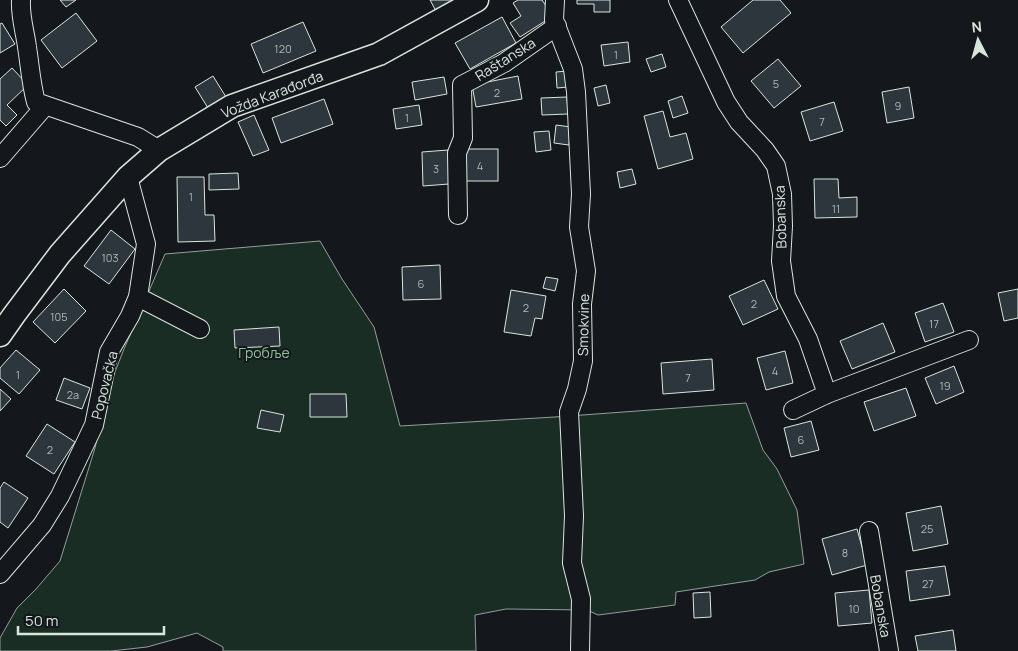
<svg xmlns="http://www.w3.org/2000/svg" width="1018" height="651" font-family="Manrope,sans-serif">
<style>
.green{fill:#1a2d24;stroke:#939e99}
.building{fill:#2c363c;stroke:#d8e6dc}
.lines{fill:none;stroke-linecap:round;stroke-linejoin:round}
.minor-casing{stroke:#d8e6dc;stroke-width:20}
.tertiary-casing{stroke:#d8e6dc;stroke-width:25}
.minor{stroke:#14181c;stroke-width:18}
.tertiary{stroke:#14181c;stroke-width:22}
.labels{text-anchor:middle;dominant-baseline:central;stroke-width:4;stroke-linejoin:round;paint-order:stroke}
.number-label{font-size:11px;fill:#adbab4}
.street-label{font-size:14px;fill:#d8e6dc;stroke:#14181c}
.park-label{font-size:14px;fill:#8ac095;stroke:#14181c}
</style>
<rect width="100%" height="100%" fill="#14181c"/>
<!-- green -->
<path class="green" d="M320,241L342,279L374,327L400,426L555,417L746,403L763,450L777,469L797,510L804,564L769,572L755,580L676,592L675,605L598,615L587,610L506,609L475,615L476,651H223V647L197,633L147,647L111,651H0V638L17,608L36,589L60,561L95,448L109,387L124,349L165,254Z"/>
<!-- building -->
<g class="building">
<path d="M60,0H76L66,7Z"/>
<path d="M430,0H455L436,11Z"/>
<path d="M518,0H542L553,16L520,37L510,23L521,16L513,3Z"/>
<path d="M577,0H610V12H594V4H577Z"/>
<path d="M753,0H780L791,13L743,53L721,27Z"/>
<path d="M76,13L97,41L62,68L41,40Z"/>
<path d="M502,17L516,43L470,69L455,43Z"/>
<path d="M303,22L316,51L263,73L251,44Z"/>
<path d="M2,23L15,44L0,53V24Z"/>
<path d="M628,42L630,62L604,66L601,45Z"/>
<path d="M662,54L666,67L651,72L646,59Z"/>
<path d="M778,59L801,86L774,108L751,81Z"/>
<path d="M12,68L28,85L7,105L17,115L6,126L0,120V79Z"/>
<path d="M567,71L568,87L557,88L556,72Z"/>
<path d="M213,76L226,97L208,108L195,87Z"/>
<path d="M518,76L522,99L476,107L472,85Z"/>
<path d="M444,77L447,94L415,100L412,82Z"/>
<path d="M606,85L610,103L598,106L594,88Z"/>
<path d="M909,87L914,118L887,123L882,92Z"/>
<path d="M682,96L688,113L673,118L668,101Z"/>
<path d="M567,97L568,114L542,115L541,98Z"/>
<path d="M324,99L333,124L281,143L272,118Z"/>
<path d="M834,102L843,131L810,141L801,112Z"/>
<path d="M419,105L422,125L396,129L393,109Z"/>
<path d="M663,111L670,137L686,133L693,159L658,169L644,116Z"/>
<path d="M254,115L269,150L253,156L238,122Z"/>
<path d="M556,125L571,127L569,145L554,143Z"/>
<path d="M549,131L551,150L536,152L534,132Z"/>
<rect x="463" y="149" width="35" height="32"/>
<path d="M448,150L449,184L423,186L422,152Z"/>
<path d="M632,169L636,184L620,188L617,172Z"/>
<path d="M238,173L239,189L209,190V174Z"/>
<path d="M177,177H204L205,215H214L215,241L178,242Z"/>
<path d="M814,179H838L839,198L857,197V217L815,218Z"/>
<path d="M111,230L135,249L109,284L84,266Z"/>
<path d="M440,265L441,299L403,300L402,267Z"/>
<path d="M546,277L558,279L555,291L543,288Z"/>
<path d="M764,280L778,309L743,325L729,296Z"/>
<path d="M64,289L86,311L55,343L33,322Z"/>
<path d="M1018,289V318L1004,321L998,293Z"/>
<path d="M511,290L546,296L542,319L535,318L531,336L504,332Z"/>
<path d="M943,303L954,332L925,342L915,313Z"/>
<path d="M883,323L895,352L852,369L840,341Z"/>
<path d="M279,327L280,346L235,348L234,330Z"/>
<path d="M16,350L40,370L19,394L0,378V368Z"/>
<path d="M785,351L793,383L766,390L757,358Z"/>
<path d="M712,359L714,390L663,394L661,363Z"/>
<path d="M954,366L964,392L936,404L925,378Z"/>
<path d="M64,378L90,388L82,409L56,400Z"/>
<path d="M906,388L916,416L874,431L864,402Z"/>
<path d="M0,389L11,399L0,411Z"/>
<path d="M310,394H346L347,417H310Z"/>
<path d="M261,410L284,415L280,432L257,428Z"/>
<path d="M811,421L819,450L791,457L784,428Z"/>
<path d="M47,424L75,442L54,474L26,456Z"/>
<path d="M4,482L28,498L8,528L0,522V488Z"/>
<path d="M941,506L948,544L913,551L906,513Z"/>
<path d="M857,529L867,565L832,575L822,539Z"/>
<path d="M945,566L950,595L910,601L906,571Z"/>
<path d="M869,590L872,623L838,626L835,593Z"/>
<path d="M710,592L711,617L694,618L693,593Z"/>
<path d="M953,630L956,651H918L915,636Z"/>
</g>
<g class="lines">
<!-- minor casing -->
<g class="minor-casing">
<g id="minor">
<path d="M21,0C20,17 25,31 27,47C30,66 31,84 36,102L138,137L159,150"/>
<path d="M555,0L554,20L573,69L576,92L581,194L579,227L586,271L582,304L583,361L577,389L569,412L574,516L572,563L581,599L580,651"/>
<path d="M678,0L726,102L739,122L765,150L776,166L782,194L783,226L781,261L786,296L808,339L827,394"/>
<path d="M0,158L45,106"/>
<path d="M458,215L457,153L463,138L462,85L504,63L557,26"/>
<path d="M138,297L200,329"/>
<path d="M793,410L827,394L969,340"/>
<path d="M869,531L889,651"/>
<path d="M0,574L42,525L60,496L94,425L109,352L130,316L138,297L146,244L128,177"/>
</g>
</g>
<!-- tertiary casing -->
<g class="tertiary-casing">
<path id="tertiary" d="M0,335L14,315L60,254L128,177L159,150L232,106L379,54L477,0"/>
</g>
<!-- minor -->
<use href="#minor" class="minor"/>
<!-- tertiary -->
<use href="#tertiary" class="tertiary"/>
</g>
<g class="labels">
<!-- number labels -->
<g class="number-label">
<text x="283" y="48">120</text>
<text x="616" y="54">1</text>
<text x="776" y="83">5</text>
<text x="497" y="92">2</text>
<text x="898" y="105">9</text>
<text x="407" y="117">1</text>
<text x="822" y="121">7</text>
<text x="480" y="165">4</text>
<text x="436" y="168">3</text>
<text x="191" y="196">1</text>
<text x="836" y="208">11</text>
<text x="110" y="257">103</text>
<text x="421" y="283">6</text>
<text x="754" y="303">2</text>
<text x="526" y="307">2</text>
<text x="59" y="316">105</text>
<text x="934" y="323">17</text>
<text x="775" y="370">4</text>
<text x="18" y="374">1</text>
<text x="688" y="377">7</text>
<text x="945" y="385">19</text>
<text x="73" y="394">2a</text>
<text x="801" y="439">6</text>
<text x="50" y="449">2</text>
<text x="927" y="528">25</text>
<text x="845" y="552">8</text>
<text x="928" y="583">27</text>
<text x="854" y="608">10</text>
</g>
<!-- street labels -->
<g class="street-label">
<text transform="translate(505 59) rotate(-32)">Raštanska</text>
<text transform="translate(272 94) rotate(-21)">Vožda Karađorđa</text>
<text transform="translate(780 217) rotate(-92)">Bobanska</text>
<text transform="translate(583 325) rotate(-89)">Smokvine</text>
<text transform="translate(104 385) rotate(-76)">Popovačka</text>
<text transform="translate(881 606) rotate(80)">Bobanska</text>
</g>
<!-- park labels -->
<g class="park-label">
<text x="264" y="352">Гробље</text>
</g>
</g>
<!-- north arrow -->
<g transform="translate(978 40) rotate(354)" stroke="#14181c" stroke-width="4" paint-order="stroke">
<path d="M0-4L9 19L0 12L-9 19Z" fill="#d8e6dc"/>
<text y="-8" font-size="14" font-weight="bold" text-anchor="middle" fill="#d8e6dc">N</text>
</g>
<!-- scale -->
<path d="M18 626v8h146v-8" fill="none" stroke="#d8e6dc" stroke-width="2.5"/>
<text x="25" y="626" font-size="15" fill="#d8e6dc" stroke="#14181c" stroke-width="4" paint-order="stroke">50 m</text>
</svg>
